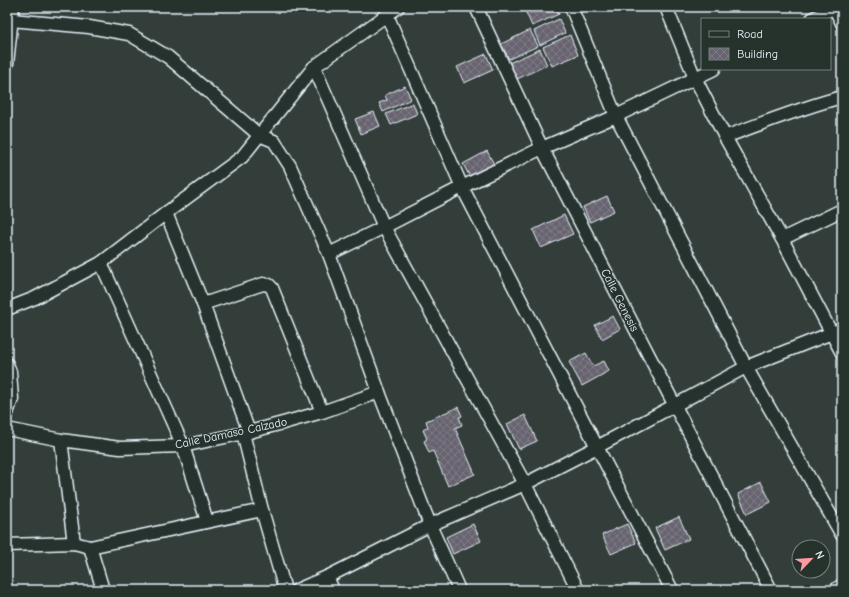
<svg xmlns="http://www.w3.org/2000/svg" width="849" height="597" font-family="'Comic Neue',sans-serif">
<style>
.building{fill:url(#building-cross-hatch);stroke:#e8f1f8}
.lines{fill:none;stroke-linecap:round;stroke-linejoin:round}
.street-casing{stroke:#e8f1f8;stroke-width:15}
.street{stroke:#26332d;stroke-width:12}
.labels{text-anchor:middle;dominant-baseline:central;stroke-width:3;stroke-linejoin:round;paint-order:stroke}
.street-label{font-size:12px;fill:#e8f1f8;stroke:#26332d}
</style>
<defs>
<pattern id="building-cross-hatch" width="8" height="8" patternUnits="userSpaceOnUse"><rect width="8" height="8" fill="#67646f"/><path d="M0 0l8 8M0 8l8-8" fill="none" stroke="#7d7b84"/></pattern>
</defs>
<rect width="100%" height="100%" fill="#333d3a"/>
<filter id="ink" filterUnits="userSpaceOnUse"><feTurbulence type="fractalNoise" baseFrequency=".025" numOctaves="2"/><feDisplacementMap in="SourceGraphic" scale="8" xChannelSelector="R" yChannelSelector="G"/><feConvolveMatrix kernelMatrix="1 2 1 2 8 2 1 2 1" color-interpolation-filters="sRGB"/></filter>
<g filter="url(#ink)">
<!-- building -->
<g class="building">
<path d="M527,7H556L559,14L532,26L524,8Z"/>
<path d="M559,19L565,33L540,45L534,31Z"/>
<path d="M530,30L538,46L509,59L501,44Z"/>
<path d="M570,35L578,55L552,66L543,47Z"/>
<path d="M540,49L547,65L517,79L509,63Z"/>
<path d="M486,54L493,70L464,83L457,67Z"/>
<path d="M405,86L411,99L383,112L379,103L387,100L385,95Z"/>
<path d="M413,103L417,114L391,125L386,114Z"/>
<path d="M374,112L380,126L361,134L355,119Z"/>
<path d="M487,151L495,166L471,179L463,164Z"/>
<path d="M607,196L614,211L590,222L583,207Z"/>
<path d="M564,215L573,234L541,248L533,230Z"/>
<path d="M613,316L620,329L602,339L595,325Z"/>
<path d="M586,353L593,366L604,361L609,371L582,386L569,362Z"/>
<path d="M458,407L462,416L459,417L462,425L455,428L475,474L448,486L433,451L429,453L424,441L427,439L423,430L428,427L426,421Z"/>
<path d="M525,415L537,441L519,449L507,424Z"/>
<path d="M761,482L771,502L747,514L738,494Z"/>
<path d="M679,517L689,539L665,550L655,528Z"/>
<path d="M473,524L481,541L453,554L446,537Z"/>
<path d="M627,524L636,543L611,554L602,535Z"/>
</g>
<g class="lines">
<!-- street casing -->
<g class="street-casing">
<g id="street">
<path d="M476,7L542,148L675,406L771,590"/>
<path d="M571,7L616,116L746,367L842,535"/>
<path d="M666,7L695,78L725,137L782,239L842,353"/>
<path d="M834,7L842,23"/>
<path d="M387,15L462,187L597,447L672,590"/>
<path d="M812,19L835,7"/>
<path d="M11,20L89,27L129,34L168,57L259,135L274,141L290,166L329,254L379,392L430,525L459,590"/>
<path d="M7,64L13,7"/>
<path d="M314,67L384,227L525,484L578,590"/>
<path d="M725,137C763,123 803,107 842,97"/>
<path d="M166,213L203,304L249,432"/>
<path d="M782,239L842,210"/>
<path d="M329,254L384,227L462,187L542,148L616,116L714,69"/>
<path d="M101,263L183,446L207,521"/>
<path d="M203,304L263,284L269,285L272,288L322,412"/>
<path d="M7,309L35,298L101,263L166,213L242,157L314,67L398,7"/>
<path d="M7,364L10,372L12,399L7,413"/>
<path d="M7,429L61,440L120,448L183,446L249,432L283,423L322,412L379,392"/>
<path d="M243,433L262,510L285,590"/>
<path d="M61,440L74,543"/>
<path d="M7,545L74,543L90,547L262,510"/>
<path d="M90,547L103,590"/>
<path d="M327,577L333,590"/>
<path d="M297,590L327,577L430,525L525,484L597,447L746,367L842,329"/>
<path d="M835,590L842,585"/>
</g>
</g>
<!-- street -->
<use href="#street" class="street"/>
</g>
</g>
<g class="labels">
<!-- street labels -->
<g class="street-label">
<text transform="translate(620 300) rotate(63)">Calle Genesis</text>
<text transform="translate(231 433) rotate(-12)">Calle Damaso Calzado</text>
</g>
</g>
<!-- margin -->
<rect width="849" height="597" fill="none" stroke="#26332d" stroke-width="24"/>
<rect x="12" y="12" width="825" height="573" fill="none" stroke="#e8f1f8" stroke-width="1.5" filter="url(#ink)"/>
<!-- legend -->
<rect x="701" y="18" width="130" height="52" fill="#26332d" stroke="#747f7e"/>
<rect x="709" y="31" width="20" height="6" fill="#26332d" stroke="#747f7e"/>
<text x="737" y="38" font-size="12" fill="#e8f1f8">Road</text>
<rect x="709" y="48" width="20" height="12" fill="url(#building-cross-hatch)" stroke="#747f7e"/>
<text x="737" y="58" font-size="12" fill="#e8f1f8">Building</text>
<!-- north arrow -->
<g transform="translate(811 559) rotate(65)"><circle r="19" fill="#26332d" stroke="#747f7e"/>
<path d="M0-3L7 15L0 10L-7 15Z" fill="#ff9aa2"/>
<text y="-6" font-size="11" font-weight="bold" text-anchor="middle" fill="#e8f1f8">N</text>
</g>
</svg>
